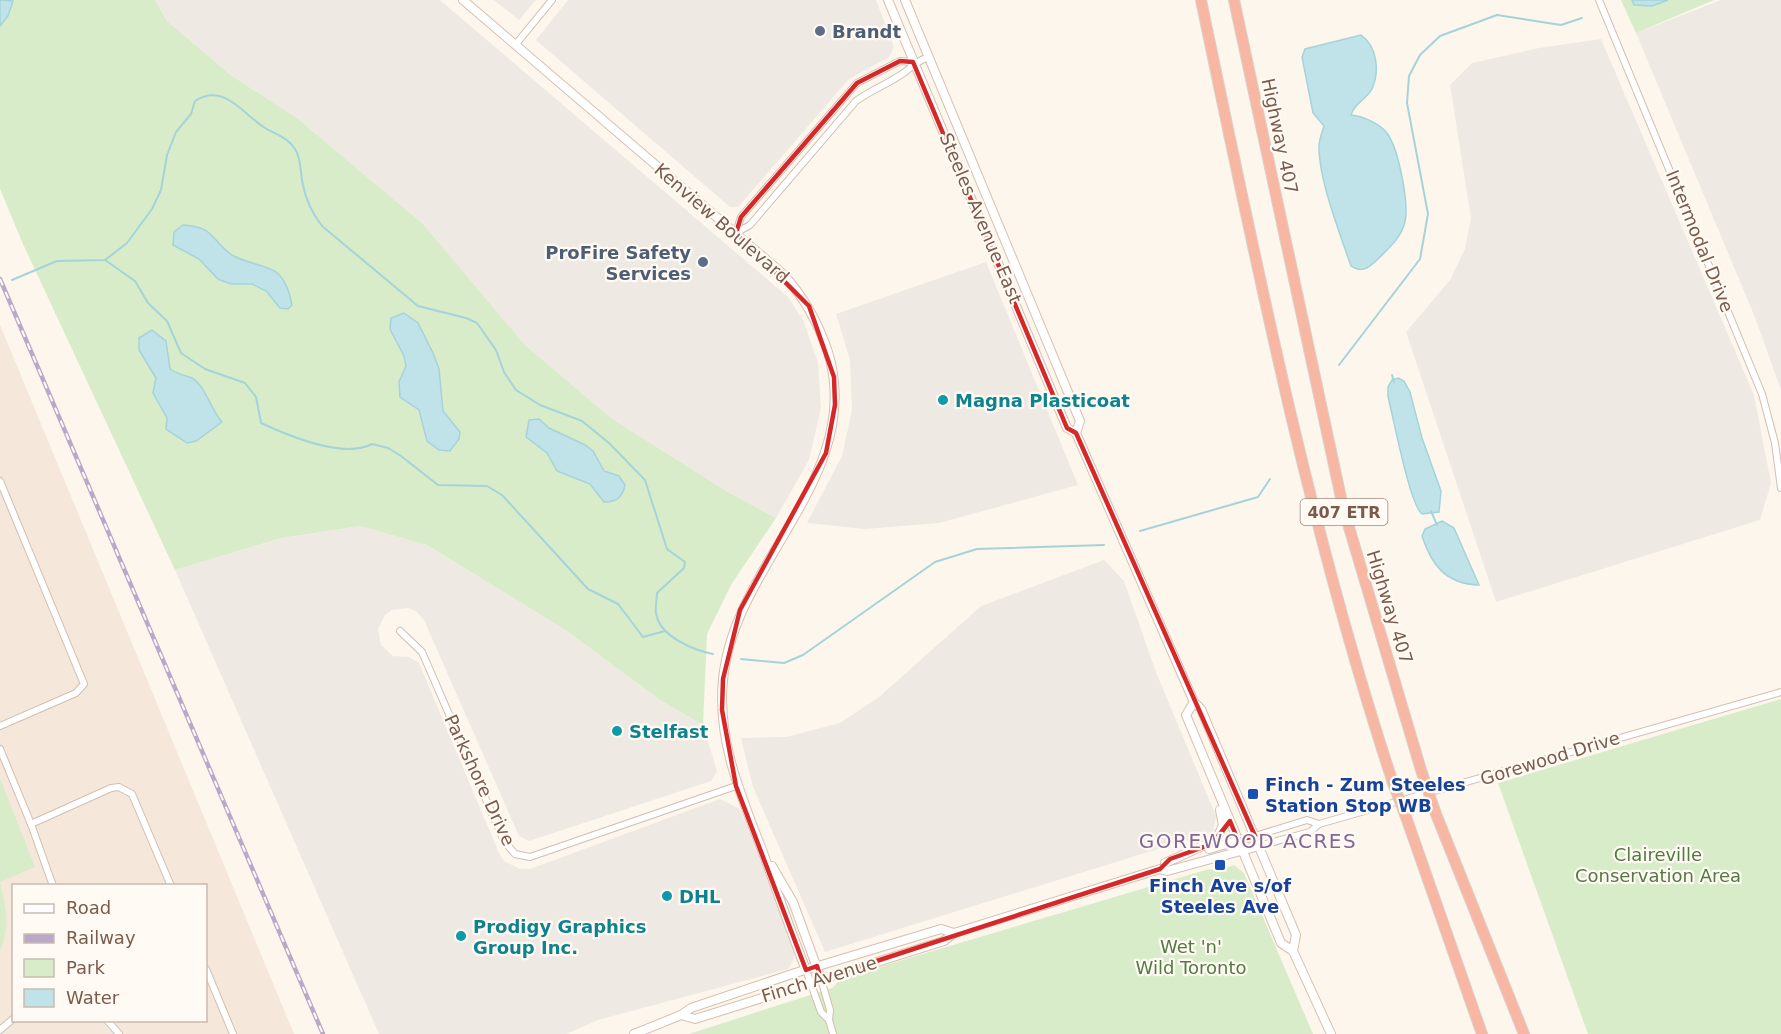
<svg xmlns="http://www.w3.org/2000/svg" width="1781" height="1034" font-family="'DejaVu Sans',sans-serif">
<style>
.residential{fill:#f5e8da;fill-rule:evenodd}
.industrial{fill:#efe9e4}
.green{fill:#d8ecc9}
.water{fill:#bfe3e8;stroke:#a5d3da;stroke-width:1.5}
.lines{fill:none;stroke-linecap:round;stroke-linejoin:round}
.stream{stroke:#a5d3da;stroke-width:2}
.street-casing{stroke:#d1beb0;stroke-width:8}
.secondary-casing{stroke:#d6c0b0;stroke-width:10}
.highway-casing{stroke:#dad1cd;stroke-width:12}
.street{stroke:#fff;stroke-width:6}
.secondary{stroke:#fff;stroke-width:8}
.highway{stroke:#f7b7a3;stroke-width:10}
.rail-casing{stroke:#b9a8c9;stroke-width:4.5}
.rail{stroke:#fffaf3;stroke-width:2;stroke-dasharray:7;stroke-linecap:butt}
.highway-bridge-casing{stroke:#dad1cd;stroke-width:12;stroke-linecap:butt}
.highway-bridge{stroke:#f7b7a3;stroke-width:10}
.marked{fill:none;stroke:#d62828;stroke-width:4.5;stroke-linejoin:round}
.service-dot{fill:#5c6f8a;stroke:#fffaf3;stroke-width:2}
.culture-dot{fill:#0f9aa8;stroke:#fffaf3;stroke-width:2}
.transit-dot{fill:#1a4fb4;stroke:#fffaf3;stroke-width:2}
.labels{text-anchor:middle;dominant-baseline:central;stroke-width:4.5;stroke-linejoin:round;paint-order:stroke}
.shield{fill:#fffaf3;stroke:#a28b7f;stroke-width:1.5}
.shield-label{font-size:16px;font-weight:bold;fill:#7a5c4d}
.service-label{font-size:18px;font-weight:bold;fill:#4e5e75;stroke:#fffaf3;text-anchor:start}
.street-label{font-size:18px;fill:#7a5c4d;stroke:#fffaf3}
.culture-label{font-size:18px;font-weight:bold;fill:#0d838f;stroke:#fffaf3;text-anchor:start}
.transit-label{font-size:18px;font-weight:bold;fill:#164399;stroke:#fffaf3;text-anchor:start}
.park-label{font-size:18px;fill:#537a41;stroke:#fffaf3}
.neighbourhood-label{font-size:20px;letter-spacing:1.5px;fill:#846695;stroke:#fffaf3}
</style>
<rect width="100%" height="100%" fill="#fdf6ec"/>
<!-- residential -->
<path class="residential" d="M0,325L294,1034H0ZM14,886H206V1020H14Z"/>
<!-- industrial -->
<g class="industrial">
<path d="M155,0H440L788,297L803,320L818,362L821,408L809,460L776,518L726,491L611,418L525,345L423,224L297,118L232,76L167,21Z"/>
<path d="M494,0H536L519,20Z"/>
<path d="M568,0H876L894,47L889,57L849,79L738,207H730L536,40Z"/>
<path d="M1721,0H1781V390L1754,315L1636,33Z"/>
<path d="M1601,39L1754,395L1771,483L1760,520L1496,602L1406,332L1450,280L1465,249L1471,218L1450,85L1472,63L1539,48Z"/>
<path d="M986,262L1078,485L939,523L865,529L807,523L842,456L852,409L850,360L836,314Z"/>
<path d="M360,526L427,545L567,631L660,700L703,725L717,771L711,781L529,841L519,836L424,620L416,611L408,608L392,610L385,615L378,629L381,645L393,656L409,657L419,663L499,853L504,861L520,869H530L720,799L740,809L759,856L794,951V959L788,969L598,1020L567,1034H379L175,570L283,538Z"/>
<path d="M1104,560L1124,581L1156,672L1216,816L1213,832L825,952L753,787L741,738L786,737L840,723L878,698L981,606Z"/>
</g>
<!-- green -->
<g class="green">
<path d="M0,0H155L167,21L232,76L297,118L423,224L525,345L611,418L726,491L776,518L731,585L707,634L703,725L660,700L567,631L427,545L360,526L282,538L175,570L23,244L0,189Z"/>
<path d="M1621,0H1714L1636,33Z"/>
<path d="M1781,699V1034H1588L1498,783Z"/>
<path d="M0,778L35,867L0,882Z"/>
<path d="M1234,865L1244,873L1313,1034H689L832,988L842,978L1209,869L1217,871Z"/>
<path d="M0,882C6,909 11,925 0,951Z"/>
</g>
<!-- water -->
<g class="water">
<path d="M0,0L13,1L8,16L0,26Z"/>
<path d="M1632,0H1668L1652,6L1634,5Z"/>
<path d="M1361,35C1377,46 1380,71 1372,89C1366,100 1354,103 1351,115C1362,116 1379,123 1387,133C1399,150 1409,203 1405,222C1401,238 1389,248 1378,259C1369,267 1363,274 1351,266C1340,234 1320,183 1319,149C1318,142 1322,133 1324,126L1313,113L1302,57L1305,49Z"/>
<path d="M183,225C216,227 210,240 232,255C245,263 263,264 276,272C285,279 290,294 292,305L288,309L280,308L266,291L252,284H231L218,279L199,259L173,245L174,232Z"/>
<path d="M404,313L418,323L433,353L439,369L443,411L460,432L459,439L450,451L439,450L427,441L419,410L400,397L399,382L406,366L404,356L390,329L391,318Z"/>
<path d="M152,330L166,341L170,369C177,374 184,375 192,378C205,385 211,410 222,422L196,441L187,443L166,429L167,418L153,393L156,378L139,350V338Z"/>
<path d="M1398,378L1404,381L1410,392L1422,438L1441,491L1439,512L1422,514C1409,503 1394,419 1388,397V387L1392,380Z"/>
<path d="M539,419L549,428L585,445L593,451L604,471L619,476L625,485C622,497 618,502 604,502L590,484L557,471L547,453L526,437L529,420Z"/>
<path d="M1442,521L1454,528L1479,585C1445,584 1431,564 1422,536L1425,529Z"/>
</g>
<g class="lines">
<!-- stream -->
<g class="stream">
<path d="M105,260L135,281L148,303L167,321L181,353L205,369L245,383L256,397L261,423C289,436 344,459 372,444L388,448L401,456L438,485L487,486L502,495L588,589L618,604L643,637L665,631"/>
<path d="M12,280L57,261L105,260L127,243L152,209L161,190L167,155L176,132L191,114L195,101C224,82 244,115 265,128C277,135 287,137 295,149C302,160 300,173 303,185C306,201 312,213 322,226L418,306L466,318L477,323L496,350L504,372L516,390L540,405L582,421L609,443L645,480L667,549L685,562L684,568L657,593C657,599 655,607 656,613C659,636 693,650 713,654"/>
<path d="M1339,365L1420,259L1428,214L1407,103L1409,76L1420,55L1440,36L1497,15L1561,25L1582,18"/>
<path d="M1392,375L1394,382"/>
<path d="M1431,511L1437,525"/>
<path d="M1140,531L1258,497L1270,479"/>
<path d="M741,659L784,663L803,655L935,562L977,549L1104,545"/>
</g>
<!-- street casing -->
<g class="street-casing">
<g id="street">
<path d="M1599,0L1762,394L1775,443L1781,488"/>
<path d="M516,44L552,0"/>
<path d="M736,233L750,225L856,101C871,90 890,83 905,72C913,65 918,61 928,57"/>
<path d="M736,233L741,217L857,83L900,61L913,62"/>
<path d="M0,481L84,684L76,693L0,726"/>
<path d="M400,631L422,652L504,841L515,854L530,857L736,786"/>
<path d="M0,749L31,824L53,886"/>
<path d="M31,824L111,788L119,787L132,794L171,886"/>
<path d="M1255,836L1307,820L1319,824"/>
<path d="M1259,846L1310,832L1319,824L1781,692"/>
<path d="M206,969L233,1034"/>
<path d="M806,970L821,1012L829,1020"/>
<path d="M821,979L830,1010L829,1020L833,1034"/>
<path d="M107,1020L119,1034"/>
<path d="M0,1030L14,1018"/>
</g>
</g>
<!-- secondary casing -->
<g class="secondary-casing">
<g id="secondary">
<path d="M463,0L783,274C805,298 818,322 828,352C866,476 733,563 723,680C717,741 741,795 762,850C777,890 790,930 806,970"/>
<path d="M888,0L1067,428L1076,433L1194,702L1201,709L1296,935L1293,951"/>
<path d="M905,0L1080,421L1076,433"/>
<path d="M1194,702L1186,715L1281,943L1293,951L1331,1034"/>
<path d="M1209,849L1255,836"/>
<path d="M1165,863L1216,840L1223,825L1220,810"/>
<path d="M772,866L793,902L821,979"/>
<path d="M681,1015L695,1019L944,941L954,933L1160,869L1167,871L1259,846"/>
<path d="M634,1034L681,1015L691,1008L795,973L941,929L954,933"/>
</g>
</g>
<!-- highway casing -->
<g class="highway-casing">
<g id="highway">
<path d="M1201,0C1256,263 1309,528 1393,783"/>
<path d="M1234,0L1343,507L1421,770"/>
<path d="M1436,814L1524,1034"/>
<path d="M1406,817L1482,1034"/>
</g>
</g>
<!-- street -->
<use href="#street" class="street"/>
<!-- secondary -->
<use href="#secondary" class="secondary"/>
<!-- highway -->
<use href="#highway" class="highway"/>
<!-- rail casing -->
<g class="rail-casing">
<path id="rail" d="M0,279L323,1034"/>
</g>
<!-- rail -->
<use href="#rail" class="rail"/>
<!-- highway-bridge casing -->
<g class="highway-bridge-casing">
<g id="highway-bridge">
<path d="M1421,770L1436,814"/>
<path d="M1393,783L1406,817"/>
</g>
</g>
<!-- highway-bridge -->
<use href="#highway-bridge" class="highway-bridge"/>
</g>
<!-- marked area -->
<path class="marked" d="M900,61L913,62L1067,428L1076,433L1255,836L1238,840L1230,821L1212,844L1170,859L1160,869L821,979L817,966L806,970L736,786L722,710L723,679L740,610L826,453L835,405L834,377L809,306L736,233L741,217L857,83Z"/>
<!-- markers -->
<g class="service-dot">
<circle cx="820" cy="31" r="6"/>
<circle cx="703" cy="262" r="6"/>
</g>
<g class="culture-dot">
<circle cx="943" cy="400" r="6"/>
<circle cx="617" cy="731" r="6"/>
<circle cx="667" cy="896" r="6"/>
<circle cx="461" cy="936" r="6"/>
</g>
<g class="transit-dot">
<rect x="1247" y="788" width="12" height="12" rx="3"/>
<rect x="1214" y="859" width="12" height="12" rx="3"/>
</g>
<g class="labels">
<!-- shield labels -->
<rect class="shield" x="1300.5" y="499" width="87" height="26" rx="4.5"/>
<g class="shield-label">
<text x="1344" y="512">407 ETR</text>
</g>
<!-- service labels -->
<g class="service-label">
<text x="832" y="31">Brandt</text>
<text x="691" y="252" text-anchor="end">ProFire Safety<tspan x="691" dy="21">Services</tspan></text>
</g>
<!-- street labels -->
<g class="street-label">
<text transform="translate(1280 136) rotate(78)">Highway 407</text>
<text transform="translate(981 218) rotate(67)">Steeles Avenue East</text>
<text transform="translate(722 223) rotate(41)">Kenview Boulevard</text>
<text transform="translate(1700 241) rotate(68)">Intermodal Drive</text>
<text transform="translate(1390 607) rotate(73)">Highway 407</text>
<text transform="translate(1550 758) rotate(-17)">Gorewood Drive</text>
<text transform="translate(480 780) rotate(65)">Parkshore Drive</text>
<text transform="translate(819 979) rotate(-17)">Finch Avenue</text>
</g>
<!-- culture labels -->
<g class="culture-label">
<text x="955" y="400">Magna Plasticoat</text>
<text x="629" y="731">Stelfast</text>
<text x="679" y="896">DHL</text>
<text x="473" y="926">Prodigy Graphics<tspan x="473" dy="21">Group Inc.</tspan></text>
</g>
<!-- transit labels -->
<g class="transit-label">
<text x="1265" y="784">Finch - Zum Steeles<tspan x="1265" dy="21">Station Stop WB</tspan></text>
<text x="1220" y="885" text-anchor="middle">Finch Ave s/of<tspan x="1220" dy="21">Steeles Ave</tspan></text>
</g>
<!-- park labels -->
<g class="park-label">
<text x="1658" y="854">Claireville<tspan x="1658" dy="21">Conservation Area</tspan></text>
<text x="1191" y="946">Wet 'n'<tspan x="1191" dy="21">Wild Toronto</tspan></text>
</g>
<!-- neighbourhood labels -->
<g class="neighbourhood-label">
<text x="1248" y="841">GOREWOOD ACRES</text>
</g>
</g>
<!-- legend -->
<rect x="12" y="884" width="195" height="138" fill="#fffaf3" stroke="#cabbb1" stroke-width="1.5"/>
<rect x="24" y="904" width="30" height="9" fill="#ffffff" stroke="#cabbb1" stroke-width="1.5"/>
<text x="66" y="914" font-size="18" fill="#7a5c4d">Road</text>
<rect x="24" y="934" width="30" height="9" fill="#b9a8c9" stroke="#cabbb1" stroke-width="1.5"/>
<text x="66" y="944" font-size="18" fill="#7a5c4d">Railway</text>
<rect x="24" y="959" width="30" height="18" fill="#d8ecc9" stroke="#cabbb1" stroke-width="1.5"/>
<text x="66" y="974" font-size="18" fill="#7a5c4d">Park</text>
<rect x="24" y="989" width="30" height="18" fill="#bfe3e8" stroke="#cabbb1" stroke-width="1.5"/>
<text x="66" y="1004" font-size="18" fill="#7a5c4d">Water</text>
</svg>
